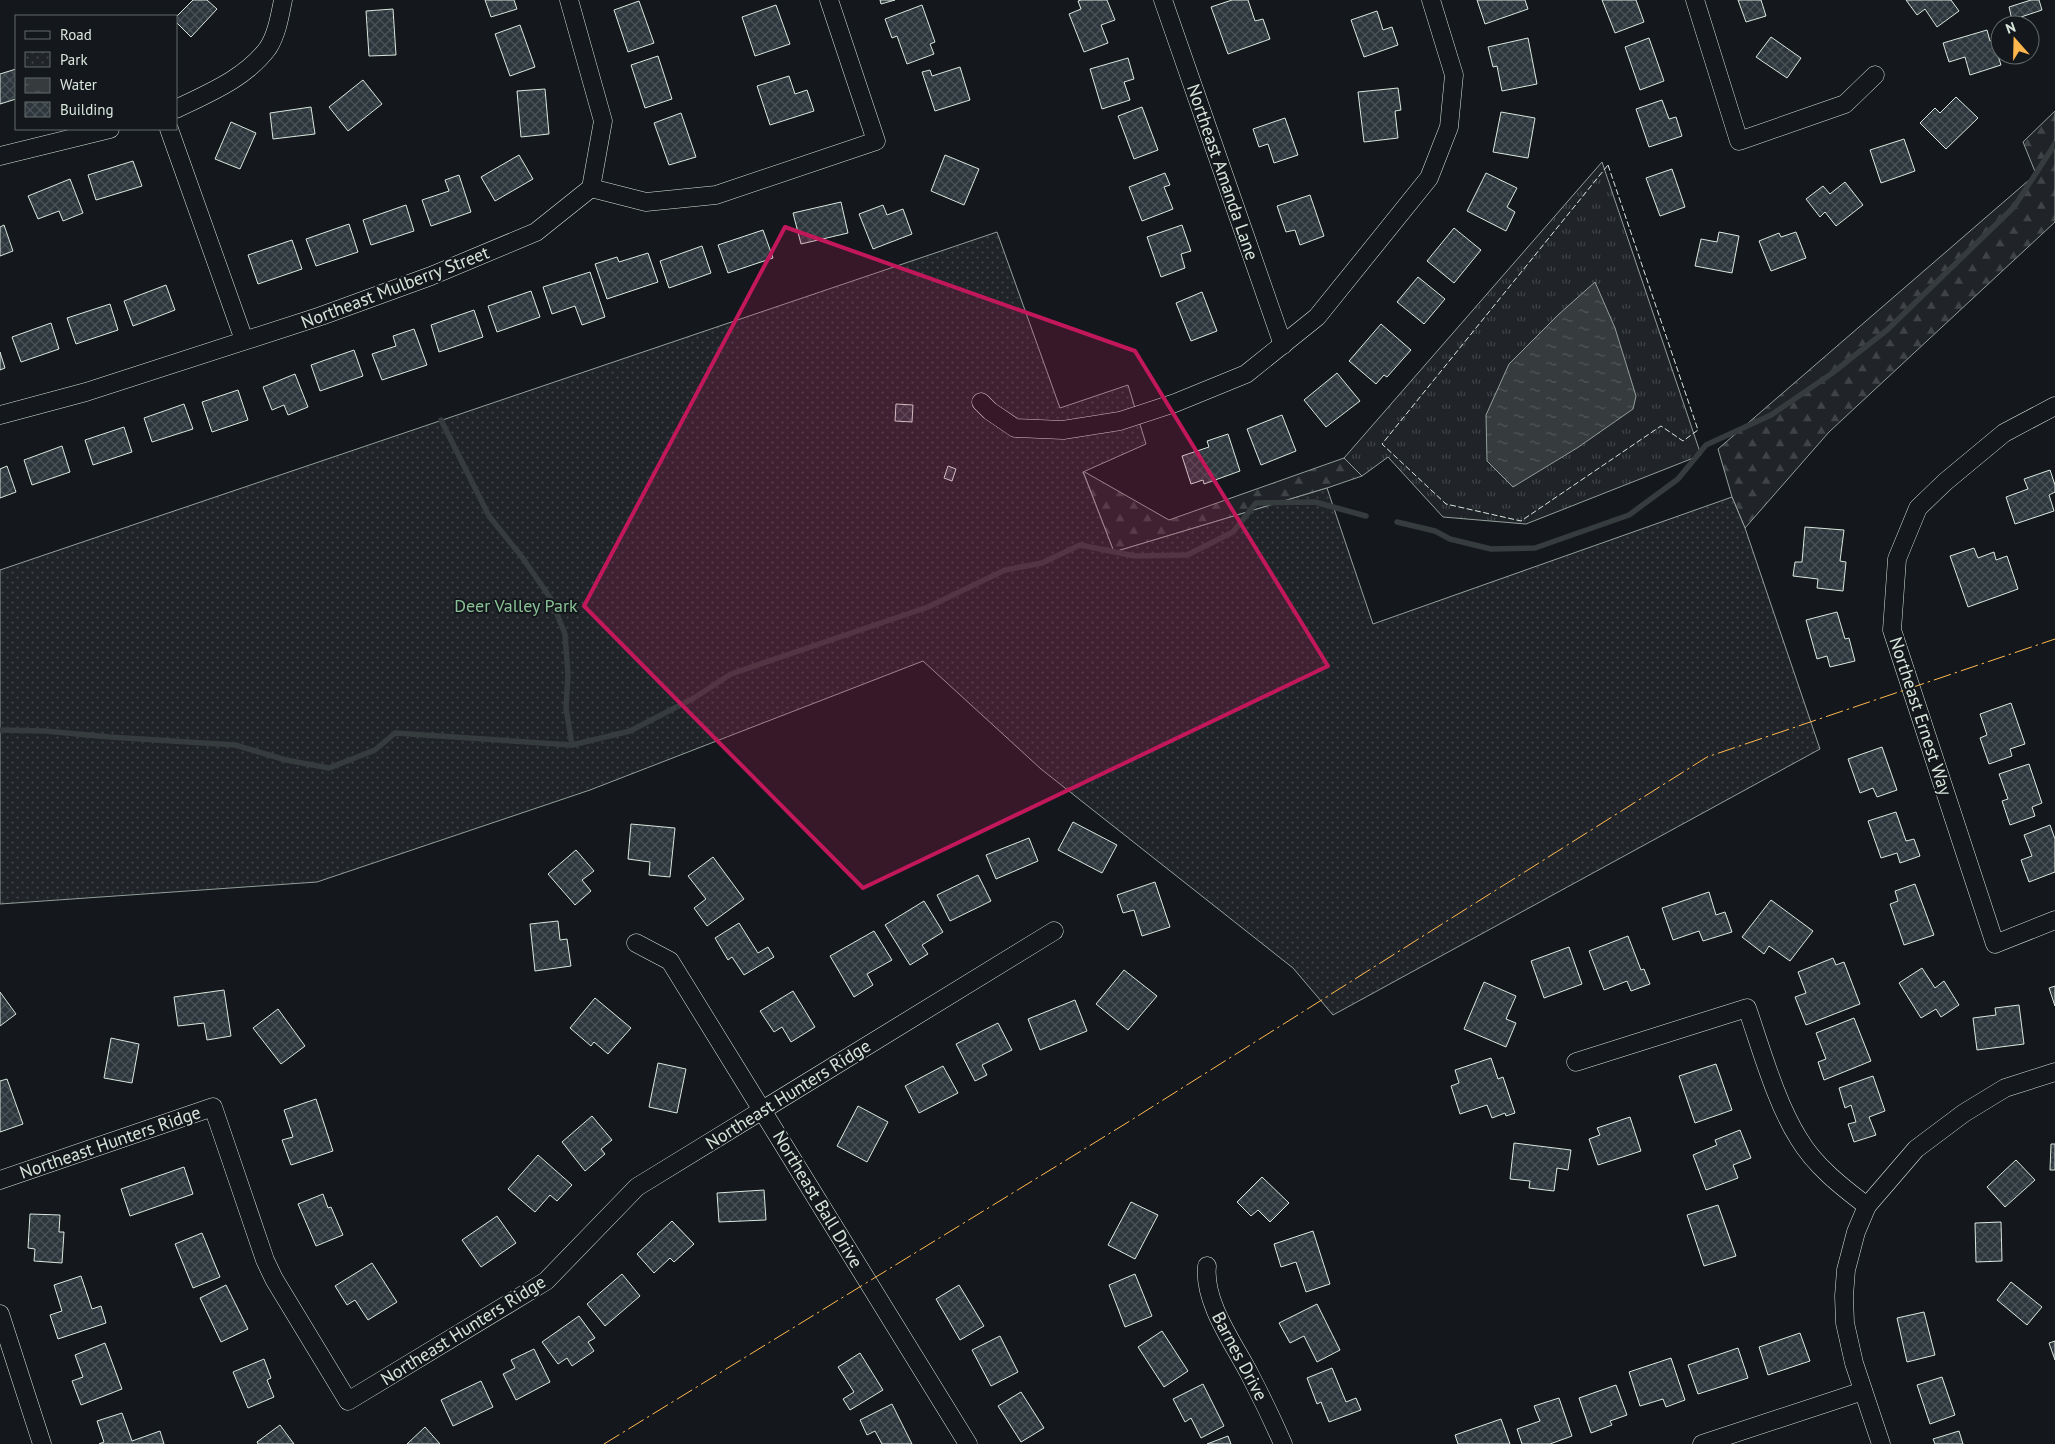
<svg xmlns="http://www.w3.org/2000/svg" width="2055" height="1444" font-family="'PT Sans',sans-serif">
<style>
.grass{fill:url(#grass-tufts);stroke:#939e99}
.forest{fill:url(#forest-firs);stroke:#939e99}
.park{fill:url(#park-dots);stroke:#939e99}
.water{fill:url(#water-ripples);stroke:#939e99}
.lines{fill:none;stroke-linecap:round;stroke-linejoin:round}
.stream{stroke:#363b3e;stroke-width:5.5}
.building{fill:url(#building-cross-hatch);stroke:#d8e6dc}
.street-casing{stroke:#d8e6dc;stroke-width:19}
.street{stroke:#14181c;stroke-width:18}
.fence{stroke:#d8e6dc;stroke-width:1;stroke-dasharray:6 2.5;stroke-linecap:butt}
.power{stroke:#ffb74d;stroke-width:1;stroke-dasharray:18 4 2.5 4;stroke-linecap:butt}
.marked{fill:#c2185b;fill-opacity:0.2;stroke:#c2185b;stroke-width:4;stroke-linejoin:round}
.labels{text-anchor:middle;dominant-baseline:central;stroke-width:4;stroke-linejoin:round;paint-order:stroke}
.street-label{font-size:18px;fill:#d8e6dc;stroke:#14181c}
.park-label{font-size:18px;fill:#8ac095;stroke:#14181c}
</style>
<defs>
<pattern id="grass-tufts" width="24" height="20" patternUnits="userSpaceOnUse" patternTransform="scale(1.25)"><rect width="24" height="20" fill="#202428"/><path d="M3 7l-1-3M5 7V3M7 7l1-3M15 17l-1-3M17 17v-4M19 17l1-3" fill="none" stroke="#404447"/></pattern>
<pattern id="forest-firs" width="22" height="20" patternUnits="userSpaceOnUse" patternTransform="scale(1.25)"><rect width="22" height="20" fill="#202428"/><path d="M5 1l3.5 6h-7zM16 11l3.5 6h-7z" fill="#404447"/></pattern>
<pattern id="park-dots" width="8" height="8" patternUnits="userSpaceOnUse" patternTransform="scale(1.25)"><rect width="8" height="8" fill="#202428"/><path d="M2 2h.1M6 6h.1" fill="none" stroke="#404447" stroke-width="1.8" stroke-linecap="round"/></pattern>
<pattern id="water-ripples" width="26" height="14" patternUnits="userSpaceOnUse" patternTransform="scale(1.25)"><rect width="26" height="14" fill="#363b3e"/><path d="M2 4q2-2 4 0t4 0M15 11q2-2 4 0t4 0" fill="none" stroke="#525759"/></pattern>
<pattern id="building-cross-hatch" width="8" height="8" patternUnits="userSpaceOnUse" patternTransform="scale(1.25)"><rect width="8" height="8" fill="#2c363c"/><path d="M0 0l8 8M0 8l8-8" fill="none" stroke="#4a5358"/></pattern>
</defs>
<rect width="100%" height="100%" fill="#14181c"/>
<!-- grass -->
<path class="grass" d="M1602,162L1701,455L1526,524L1443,517L1388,457L1362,476L1344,458Z"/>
<!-- forest -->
<g class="forest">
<path d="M2055,111V222L1829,432L1745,528L1732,497L1718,449L2036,174L2023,142Z"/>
<path d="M1344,458L1362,476L1327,488L1114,552L1083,471L1169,520Z"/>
</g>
<!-- park -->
<path class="park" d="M997,232L1060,408L1128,385L1146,444L1083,472L1114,552L1327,488L1373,624L1732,497L1745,528L1820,749L1333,1015L1293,968L1041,769L923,661L590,790L317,882L0,904V570Z"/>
<!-- water -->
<path class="water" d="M1595,282L1615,328L1636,396L1633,409L1577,448L1513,487L1487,461L1486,415L1509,364L1558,315Z"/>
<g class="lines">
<!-- stream -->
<g class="stream">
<path d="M441,420L489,516L522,557L551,599L565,634L568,674L566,708L572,745"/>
<path d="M1397,522L1435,531L1450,539L1491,549L1535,548L1629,515L1678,479L1706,445L1771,415L1831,374L1887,330L2014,207L2055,144"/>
<path d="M0,730L45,731L110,737L235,745L286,760L329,768L375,750L395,733L572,745L630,731L694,698L731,674L928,607L1005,570L1042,563L1080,545L1135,556L1187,555L1233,532L1256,503L1315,502L1366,516"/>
</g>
</g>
<!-- building -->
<g class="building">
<path d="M193,0H207L217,9L191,37L176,22V17Z"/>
<path d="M485,0H514L517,9L491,17Z"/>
<path d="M880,0H895L881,4Z"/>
<path d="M1081,0H1107L1115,20L1101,25L1108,43L1084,52L1069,14L1081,9L1078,1Z"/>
<path d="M1232,0H1248L1255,21L1263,19L1270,39L1228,54L1211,7Z"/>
<path d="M1477,0H1525L1528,9L1485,24Z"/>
<path d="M1602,0H1636L1644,22L1615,33Z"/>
<path d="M1738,0H1761L1766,16L1746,22Z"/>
<path d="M1906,0H1951L1959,11L1937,27L1925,9L1917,15Z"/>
<path d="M2031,0H2039L2042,10L2012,20L2009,7Z"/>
<path d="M639,1L654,43L628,52L614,10Z"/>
<path d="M776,5L790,44L755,56L742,17Z"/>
<path d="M922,5L935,42L930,44L934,54L907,64L897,36L892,38L885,19Z"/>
<path d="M393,9L396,55L369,56L366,11Z"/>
<path d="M1377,11L1383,30L1392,27L1398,45L1364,57L1351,20Z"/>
<path d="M520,25L535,67L510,76L495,34Z"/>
<path d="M1987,30L1990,41L1993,40L2001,65L1970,75L1965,57L1949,62L1943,43Z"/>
<path d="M1771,37L1801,58L1787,78L1756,57Z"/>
<path d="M1528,38L1537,84L1502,91L1497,66L1493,67L1488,47Z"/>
<path d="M1649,38L1664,81L1640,90L1625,47Z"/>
<path d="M658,56L672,99L645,108L631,65Z"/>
<path d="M1128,58L1134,79L1124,82L1130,100L1102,109L1090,69Z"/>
<path d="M960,67L970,100L935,111L922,72L930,70L932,76Z"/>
<path d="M16,69V99L0,104V74Z"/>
<path d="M789,76L795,94L807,90L814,111L770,125L757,86Z"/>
<path d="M363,80L382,104L348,131L329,107Z"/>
<path d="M1398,88L1401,110L1395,111L1398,138L1364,142L1358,92Z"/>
<path d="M545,89L549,134L521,137L517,91Z"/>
<path d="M1956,97L1978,118L1946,149L1920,123L1935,108L1940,113Z"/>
<path d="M1662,100L1669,119L1676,117L1682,136L1649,147L1636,109Z"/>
<path d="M311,107L315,134L273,139L270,113Z"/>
<path d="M1142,107L1158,150L1134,159L1118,116Z"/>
<path d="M1501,112L1535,118L1528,158L1493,152Z"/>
<path d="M681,113L696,157L669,165L654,123Z"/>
<path d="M1285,118L1298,155L1274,163L1268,144L1259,147L1253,129Z"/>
<path d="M231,122L256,133L240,169L215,159Z"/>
<path d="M1904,139L1915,171L1881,183L1870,150Z"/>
<path d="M519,155L533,179L495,201L481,177Z"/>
<path d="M945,155L979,169L964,205L931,191Z"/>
<path d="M133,161L142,186L96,200L88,175Z"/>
<path d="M1672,169L1685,207L1660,216L1646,178Z"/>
<path d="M1165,173L1170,185L1164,187L1173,209L1142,221L1129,187Z"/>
<path d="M1486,173L1517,188L1507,207L1515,212L1506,231L1467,211Z"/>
<path d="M459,175L471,212L431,226L422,200L449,191L445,180Z"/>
<path d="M70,179L83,213L63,221L59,211L38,219L28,196Z"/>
<path d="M1845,182L1863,205L1836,226L1825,212L1820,217L1806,199L1823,186L1830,194Z"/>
<path d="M1310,195L1324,236L1300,245L1295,230L1286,232L1277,206Z"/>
<path d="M841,202L848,233L801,244L793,213Z"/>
<path d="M406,205L414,231L371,245L363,220Z"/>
<path d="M883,205L887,215L903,209L912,234L873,249L859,214Z"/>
<path d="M349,224L358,252L316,266L306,239Z"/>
<path d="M4,225L13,251L0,256V227Z"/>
<path d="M1182,225L1191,251L1181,254L1185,268L1161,277L1147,237Z"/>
<path d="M1454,228L1481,250L1454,283L1427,261Z"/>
<path d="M763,230L773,258L728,273L718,245Z"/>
<path d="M1719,232L1739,236L1732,273L1695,266L1701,239L1717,242Z"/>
<path d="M1796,232L1806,258L1771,271L1759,241L1779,233L1781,237Z"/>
<path d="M292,240L302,269L258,284L248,255Z"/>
<path d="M702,246L711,273L669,288L660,261Z"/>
<path d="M648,253L658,282L607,299L595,264L617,257L619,262Z"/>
<path d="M590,272L605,317L582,325L575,306L552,314L543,287Z"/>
<path d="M1418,277L1445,299L1424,324L1397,302Z"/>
<path d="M166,285L175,310L133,326L124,301Z"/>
<path d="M531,291L540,317L497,332L488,306Z"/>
<path d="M1202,292L1217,331L1191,341L1176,303Z"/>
<path d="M110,304L118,330L76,344L67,318Z"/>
<path d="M474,310L483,337L439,352L431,325Z"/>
<path d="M51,323L59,349L21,362L12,337Z"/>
<path d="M1381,324L1411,350L1387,377L1384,375L1376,384L1349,361Z"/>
<path d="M414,329L427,365L382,380L372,354L396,346L393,336Z"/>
<path d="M354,350L363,376L320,391L311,365Z"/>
<path d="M0,352L5,368L0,370Z"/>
<path d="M1337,373L1360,401L1326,427L1304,400Z"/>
<path d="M295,374L308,407L288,415L284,405L272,410L263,387Z"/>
<path d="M238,390L248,420L212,432L202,402Z"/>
<path d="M184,404L193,429L152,442L144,418Z"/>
<path d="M896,404L913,405L912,422L895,421Z"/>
<path d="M1282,415L1296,451L1261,465L1247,429Z"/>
<path d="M124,427L132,452L93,465L85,440Z"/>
<path d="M1228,434L1240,471L1204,484L1203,480L1191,484L1182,456L1209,447L1207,441Z"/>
<path d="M62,446L70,472L32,485L24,460Z"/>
<path d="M7,466L16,492L0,498V469Z"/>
<path d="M948,466L956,469L952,481L944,478Z"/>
<path d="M2050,470L2055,485V492L2049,495L2054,511L2015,524L2006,497L2028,489L2024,479Z"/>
<path d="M1805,527L1844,530L1840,561L1846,562L1843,591L1817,588L1818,579L1793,576L1795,562H1802Z"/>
<path d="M1974,548L1978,558L1994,552L1996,560L2007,556L2018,589L1968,607L1950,556Z"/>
<path d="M1837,612L1845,639L1849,638L1855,661L1830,667L1827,656L1817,659L1806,620Z"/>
<path d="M2011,703L2025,744L2010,749L2012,756L1989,764L1980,738L1987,735L1980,714Z"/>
<path d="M1882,747L1897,790L1877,797L1873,788L1860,793L1848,759Z"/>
<path d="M2029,764L2042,803L2032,807L2035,816L2010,825L2002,801L2008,799L1999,774Z"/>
<path d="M1896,812L1906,841L1914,839L1920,856L1900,863L1897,853L1881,858L1868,821Z"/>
<path d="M1073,822L1117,845L1102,873L1058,850Z"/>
<path d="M631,824L675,828L670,877L649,875L650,862L628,859Z"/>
<path d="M2050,825L2055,839V872L2029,882L2021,860L2032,856L2024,835Z"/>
<path d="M1029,838L1038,861L996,879L986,855Z"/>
<path d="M576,850L594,871L582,880L591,891L575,905L548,874Z"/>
<path d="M713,857L744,899L707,926L694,908L706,899L688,876Z"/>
<path d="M978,875L991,901L950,921L937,895Z"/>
<path d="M1155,882L1170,927L1142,936L1134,910L1123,913L1117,895Z"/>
<path d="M1915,884L1934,935L1904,945L1890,904L1898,901L1895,891Z"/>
<path d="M1709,892L1716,915L1725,912L1732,932L1703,941L1699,931L1673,940L1662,908Z"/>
<path d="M1771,900L1813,931L1790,961L1769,946L1764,954L1742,937Z"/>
<path d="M924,901L943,932L922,945L928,954L910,965L885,925Z"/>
<path d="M558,921L560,940L567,939L571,966L535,971L530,924Z"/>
<path d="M739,923L758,953L768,947L774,957L744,975L732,957L728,960L715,938Z"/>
<path d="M874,931L892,960L867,974L873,985L854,997L830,956Z"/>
<path d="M1628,936L1641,970L1644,969L1650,984L1631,991L1627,981L1604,990L1589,951Z"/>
<path d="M1569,947L1582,984L1544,998L1531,961Z"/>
<path d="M1833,958L1836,965L1844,962L1860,1004L1806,1025L1795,997L1806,993L1798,972Z"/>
<path d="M1922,968L1935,988L1944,981L1959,1005L1941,1017L1936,1009L1921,1018L1899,983Z"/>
<path d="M1124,970L1157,996L1128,1030L1096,1004Z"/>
<path d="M1484,982L1516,996L1506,1019L1516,1023L1506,1047L1464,1029Z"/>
<path d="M2055,986V1006L2049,988Z"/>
<path d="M224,990L231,1036L207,1040L204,1023L178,1026L174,997Z"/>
<path d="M793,991L815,1027L791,1042L782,1027L774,1032L760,1011Z"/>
<path d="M0,992L16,1014L0,1026Z"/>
<path d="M595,998L631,1028L608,1054L594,1042L591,1046L570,1028Z"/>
<path d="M1075,1000L1087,1031L1040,1050L1028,1019Z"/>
<path d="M2019,1005L2024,1044L1977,1050L1973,1018L1996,1015L1995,1008Z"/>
<path d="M278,1009L305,1046L281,1064L253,1028Z"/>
<path d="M1854,1018L1871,1061L1824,1080L1818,1062L1826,1059L1816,1033Z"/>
<path d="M998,1023L1012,1050L982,1065L987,1075L975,1081L956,1044Z"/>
<path d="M111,1038L139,1044L132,1083L104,1078Z"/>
<path d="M1491,1058L1498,1079L1503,1077L1515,1113L1506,1116L1505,1113L1492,1118L1487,1105L1460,1114L1451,1086L1459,1083L1455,1070Z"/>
<path d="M658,1063L686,1069L677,1113L649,1107Z"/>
<path d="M1716,1064L1732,1110L1695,1123L1679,1076Z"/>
<path d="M943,1066L958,1093L919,1113L905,1086Z"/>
<path d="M1873,1076L1885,1111L1869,1117L1876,1135L1854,1142L1848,1124L1856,1122L1851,1105L1845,1108L1839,1088Z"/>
<path d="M7,1079L23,1124L0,1132V1081Z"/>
<path d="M316,1099L333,1151L291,1165L282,1140L293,1137L284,1110Z"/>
<path d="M858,1106L888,1122L867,1162L837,1146Z"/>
<path d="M592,1116L612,1140L601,1149L605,1154L585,1171L562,1142Z"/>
<path d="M1630,1117L1641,1151L1598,1165L1589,1139L1600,1135L1597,1128Z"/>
<path d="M1740,1130L1751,1158L1733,1165L1738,1178L1706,1190L1693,1155L1717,1145L1715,1140Z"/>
<path d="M1514,1143L1571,1150L1568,1170L1557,1168L1554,1191L1529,1188L1530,1181L1510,1179Z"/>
<path d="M2051,1144H2055V1170H2050Z"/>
<path d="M538,1155L572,1185L557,1201L550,1195L535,1212L508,1189Z"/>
<path d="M2016,1160L2035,1180L2005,1207L1987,1187Z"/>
<path d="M184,1167L193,1194L130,1216L121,1189Z"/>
<path d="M1262,1177L1289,1203L1270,1222L1258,1210L1251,1216L1237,1202Z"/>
<path d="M764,1190L766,1220L719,1222L717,1193Z"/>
<path d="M323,1194L328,1208L331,1207L343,1235L316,1246L298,1204Z"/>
<path d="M1131,1202L1158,1215L1135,1259L1108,1245Z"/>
<path d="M1718,1205L1736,1256L1704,1266L1687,1215Z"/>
<path d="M30,1214L60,1215L59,1232H64L62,1263L34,1261L35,1249L28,1248Z"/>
<path d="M497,1216L516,1243L481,1267L462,1240Z"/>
<path d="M672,1221L694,1244L674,1262L670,1258L654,1273L637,1254Z"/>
<path d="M2001,1222L2002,1261L1976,1262L1975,1223Z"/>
<path d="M1313,1231L1330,1284L1306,1292L1296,1262L1281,1267L1274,1244Z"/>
<path d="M202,1233L220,1277L193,1288L175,1244Z"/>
<path d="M372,1263L397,1302L368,1320L355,1300L347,1305L335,1286Z"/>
<path d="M622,1274L640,1296L605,1326L587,1304Z"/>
<path d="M1135,1274L1152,1316L1125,1327L1109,1285Z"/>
<path d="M81,1276L92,1309L101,1306L106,1323L58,1339L50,1315L62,1311L54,1285Z"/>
<path d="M2011,1282L2042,1307L2027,1325L1997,1300Z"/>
<path d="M226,1285L248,1329L221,1342L200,1298Z"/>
<path d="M959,1285L984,1326L960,1340L936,1299Z"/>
<path d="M1317,1304L1340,1350L1317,1362L1304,1336L1290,1343L1279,1323Z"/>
<path d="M1924,1312L1935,1355L1907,1362L1897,1318Z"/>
<path d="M579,1316L595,1338L588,1342L594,1351L572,1366L567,1358L558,1364L542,1342Z"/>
<path d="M1162,1331L1188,1371L1164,1387L1138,1347Z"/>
<path d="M1800,1333L1810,1361L1768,1375L1759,1347Z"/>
<path d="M1000,1336L1018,1372L991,1386L972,1350Z"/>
<path d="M2055,1341V1360L2049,1343Z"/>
<path d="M105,1343L122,1389L81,1405L72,1381L83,1377L75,1355Z"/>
<path d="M1738,1348L1748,1378L1698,1394L1688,1365Z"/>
<path d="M534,1349L550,1382L516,1400L503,1374L515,1368L511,1360Z"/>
<path d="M860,1353L883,1390L850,1410L843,1399L854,1392L838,1367Z"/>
<path d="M1671,1358L1685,1400L1666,1407L1663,1399L1640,1406L1629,1372Z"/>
<path d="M264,1359L271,1378L267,1380L274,1397L248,1408L233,1372Z"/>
<path d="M1332,1368L1346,1402L1356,1398L1361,1410L1329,1422L1321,1402L1317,1404L1307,1378Z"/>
<path d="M1942,1377L1955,1415L1930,1424L1917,1385Z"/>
<path d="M481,1381L493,1407L453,1426L441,1400Z"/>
<path d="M1203,1384L1224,1426L1201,1438L1191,1418L1185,1422L1173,1399Z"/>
<path d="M1616,1385L1627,1415L1610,1421L1612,1425L1591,1433L1579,1398Z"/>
<path d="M1021,1392L1044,1428L1021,1442L998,1406Z"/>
<path d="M1559,1398L1572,1436L1550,1444H1522L1517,1429L1540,1421L1534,1406Z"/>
<path d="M892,1404L912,1444H882L875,1431L867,1435L860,1420Z"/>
<path d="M122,1413L132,1441L160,1431L164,1444H99L104,1442L97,1421Z"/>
<path d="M1501,1419L1510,1444H1458L1455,1435Z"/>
<path d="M280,1425L294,1444H258L257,1442Z"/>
<path d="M425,1427L440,1444H407Z"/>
<path d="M1959,1431L1963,1444H1935L1933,1439Z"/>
<path d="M1228,1436L1231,1444H1207Z"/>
</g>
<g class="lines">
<!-- street casing -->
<g class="street-casing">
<g id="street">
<path d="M1163,0L1283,345"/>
<path d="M1695,0L1739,141L1845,104L1875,75"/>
<path d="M176,109C209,93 246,78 268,48C277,34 280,15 283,0"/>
<path d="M169,129L244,340"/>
<path d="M0,156L110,129"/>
<path d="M591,188L646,202L716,195L876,141L829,0"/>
<path d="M981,402L990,411L1015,428L1063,430L1120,421L1175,403L1246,374L1317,317L1429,178L1449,127L1454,75L1431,0"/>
<path d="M2055,406L2004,433L1945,482L1918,508L1897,559L1892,630L1995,944L2055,920"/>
<path d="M0,415L86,392L321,316L431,276L536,232L591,188L603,121L569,0"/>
<path d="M636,943L670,961L968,1444"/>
<path d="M1576,1062L1747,1008C1761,1048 1776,1103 1799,1139C1815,1166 1842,1187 1867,1206"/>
<path d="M0,1180L213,1107L265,1260L274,1279L348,1401L546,1281L637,1187L1054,931"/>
<path d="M1207,1266C1203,1302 1234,1344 1250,1375C1262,1398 1273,1421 1283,1444"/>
<path d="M0,1314L42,1444"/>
<path d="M1702,1444L1863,1391"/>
<path d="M1881,1444L1854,1363L1845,1323L1844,1296L1846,1270L1856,1232L1867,1206L1916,1149L1964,1113L2005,1088L2055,1072"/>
</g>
</g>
<!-- street -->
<use href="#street" class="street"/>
<!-- fence -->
<path class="fence" d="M1608,165L1698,430L1683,441L1661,426L1521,521L1446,504L1382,444Z"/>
<!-- power -->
<path class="power" d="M604,1444L1125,1124L1707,757L2055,639"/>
</g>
<!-- marked area -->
<path class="marked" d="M785,227L1135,351L1328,666L863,888L584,606Z"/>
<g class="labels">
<!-- street labels -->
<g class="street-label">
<text transform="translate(1223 172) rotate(71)">Northeast Amanda Lane</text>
<text transform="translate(395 287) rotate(-21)">Northeast Mulberry Street</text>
<text transform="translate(1921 716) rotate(72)">Northeast Ernest Way</text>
<text transform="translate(788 1094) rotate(-32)">Northeast Hunters Ridge</text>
<text transform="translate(110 1142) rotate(-19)">Northeast Hunters Ridge</text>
<text transform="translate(818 1199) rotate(59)">Northeast Ball Drive</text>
<text transform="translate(463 1330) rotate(-32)">Northeast Hunters Ridge</text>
<text transform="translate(1240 1356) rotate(62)">Barnes Drive</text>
</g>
<!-- park labels -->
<g class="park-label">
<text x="516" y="605">Deer Valley Park</text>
</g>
</g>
<!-- legend -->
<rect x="15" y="15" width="162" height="115" fill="#14181c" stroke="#626a69"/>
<rect x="25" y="31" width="25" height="8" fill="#14181c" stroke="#626a69"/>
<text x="60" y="40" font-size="15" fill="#d8e6dc">Road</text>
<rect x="25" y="52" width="25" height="15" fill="url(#park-dots)" stroke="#626a69"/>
<text x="60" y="65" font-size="15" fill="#d8e6dc">Park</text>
<rect x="25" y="78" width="25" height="15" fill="url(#water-ripples)" stroke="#626a69"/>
<text x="60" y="90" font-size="15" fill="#d8e6dc">Water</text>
<rect x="25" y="102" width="25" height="15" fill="url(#building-cross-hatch)" stroke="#626a69"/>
<text x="60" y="115" font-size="15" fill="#d8e6dc">Building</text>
<!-- north arrow -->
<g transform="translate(2015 40) rotate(340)"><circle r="24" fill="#14181c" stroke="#626a69"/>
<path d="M0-4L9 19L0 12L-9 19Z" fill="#ffb74d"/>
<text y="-8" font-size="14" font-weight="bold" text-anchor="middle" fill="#d8e6dc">N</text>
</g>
</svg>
